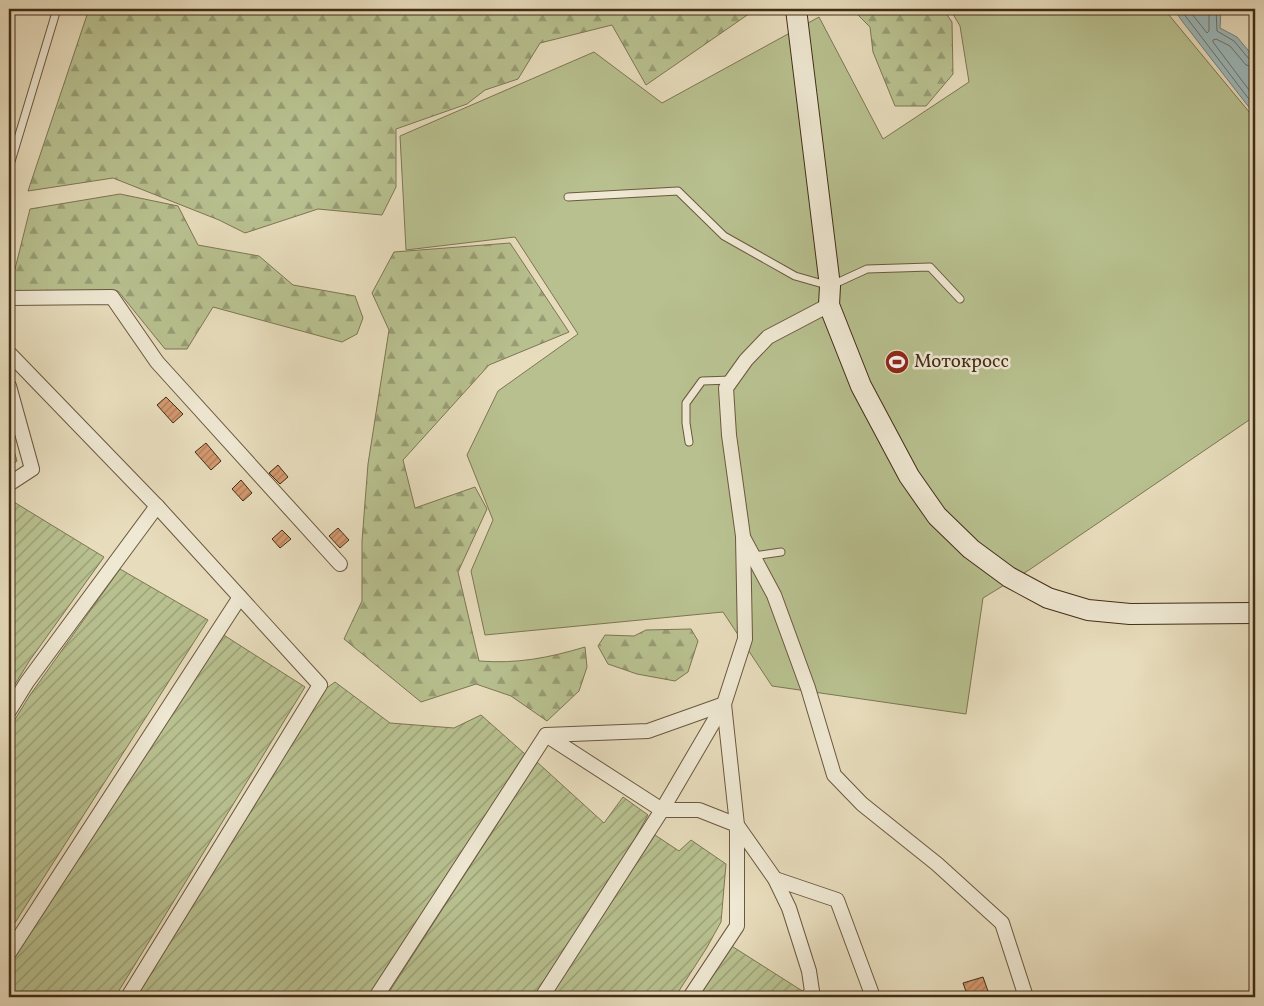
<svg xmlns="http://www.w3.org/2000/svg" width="1264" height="1006" font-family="Vollkorn,serif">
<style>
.grass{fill:#b8c08f;stroke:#7d7652}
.forest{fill:url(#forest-firs);stroke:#7d7652}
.garden{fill:url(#garden-furrows);stroke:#7d7652}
.water{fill:#9cb9bc;stroke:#788179}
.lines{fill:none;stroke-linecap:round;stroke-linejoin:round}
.shore{stroke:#6f7268;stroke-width:1}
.building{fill:url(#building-hatch);stroke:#422c15}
.lane-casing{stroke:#6b583f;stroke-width:9}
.street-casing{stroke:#6b583f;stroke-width:16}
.secondary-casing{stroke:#422c15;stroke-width:22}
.lane{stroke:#efe8d3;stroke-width:7}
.street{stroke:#efe8d3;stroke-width:14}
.secondary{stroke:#efe8d3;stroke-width:20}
.labels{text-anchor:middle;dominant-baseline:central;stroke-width:5;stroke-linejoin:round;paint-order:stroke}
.poi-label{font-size:19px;fill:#422c15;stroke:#efe8d3;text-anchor:start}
</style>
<defs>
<pattern id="forest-firs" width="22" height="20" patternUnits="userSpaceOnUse" patternTransform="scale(1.25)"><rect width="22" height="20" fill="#b8c08f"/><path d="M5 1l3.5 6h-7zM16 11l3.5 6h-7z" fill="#979c74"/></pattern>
<pattern id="garden-furrows" width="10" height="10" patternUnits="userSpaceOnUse" patternTransform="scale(1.25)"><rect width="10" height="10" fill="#b8c08f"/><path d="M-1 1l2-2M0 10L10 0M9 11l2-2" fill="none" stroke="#979c74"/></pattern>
<pattern id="building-hatch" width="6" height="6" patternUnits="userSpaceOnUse" patternTransform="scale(1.25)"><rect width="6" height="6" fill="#d3986e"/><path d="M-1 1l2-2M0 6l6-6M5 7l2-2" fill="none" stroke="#ad7c59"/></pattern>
</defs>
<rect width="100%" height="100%" fill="#e7dcbc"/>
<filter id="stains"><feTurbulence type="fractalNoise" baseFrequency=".004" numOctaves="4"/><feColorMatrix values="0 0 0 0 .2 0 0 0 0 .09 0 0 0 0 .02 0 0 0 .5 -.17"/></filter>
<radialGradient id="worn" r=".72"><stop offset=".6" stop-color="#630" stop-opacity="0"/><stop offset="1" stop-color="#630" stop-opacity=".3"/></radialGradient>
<!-- grass -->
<path class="grass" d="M950,9H1164L1255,119V416L1029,570L983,598L966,714L772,686L723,612L485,635L471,571L493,520L467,455L498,391L578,334L515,237L406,250L400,136L594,52L662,103L819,17L883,139L969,82L960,26Z"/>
<!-- forest -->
<g class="forest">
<path d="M89,9H756L646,85L612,25L540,43L518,79L485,90L467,104L396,129V187L382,215L318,209L245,233L219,220L113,178L28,191Z"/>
<path d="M852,9H943L952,22L953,74L926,106H895L873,52L870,27Z"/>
<path d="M120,194L178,206L198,245L259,256L293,285L355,296L363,318L357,334L342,342L213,307L187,349H165L118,291L9,293L30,209Z"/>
<path d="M510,243L569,332L489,365L403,460L415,508L475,487L487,509L458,572L479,661C517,664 548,658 585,647L587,667L579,691L547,721L511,696L476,684L421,702L344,639L362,601V541L368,464L389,330L372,293L394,252Z"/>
<path d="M691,629L698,641L688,672L675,681L637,674L608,664L598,646L605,635L634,636L646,630Z"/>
</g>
<!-- garden -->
<g class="garden">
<path d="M9,433L17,461L9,468Z"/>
<path d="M9,499L104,557L30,660L9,694Z"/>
<path d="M120,569L208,620L9,932V729L30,695Z"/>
<path d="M219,632L305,687L115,997H9V957Z"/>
<path d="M335,682L390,723L454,728L481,715L525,754L368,997H130L324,690Z"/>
<path d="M537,762L604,823L623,797L648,815L618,869L534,997H386Z"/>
<path d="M655,835L679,851L691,840L726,864L721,922L706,949L675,997H549Z"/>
<path d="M730,945L804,992L800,997H696Z"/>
</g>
<!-- water -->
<path class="water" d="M1174,9H1218L1221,10L1220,28L1237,37L1253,56H1255V115L1182,21Z"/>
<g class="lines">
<!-- shore -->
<g class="shore">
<path d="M1180,9L1255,107"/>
<path d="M1188,9L1207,33L1209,31V9"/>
<path d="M1216,9L1217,31L1234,41L1249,59L1255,61"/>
<path d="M1255,67L1246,65L1230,46L1216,39L1213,40V42L1255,98"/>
</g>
</g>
<!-- building -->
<g class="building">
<path d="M166,397L183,414L173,423L157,405Z"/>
<path d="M206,443L221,461L211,470L195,452Z"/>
<path d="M278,465L288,477L280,484L269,473Z"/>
<path d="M241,480L252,493L243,501L232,489Z"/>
<path d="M338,528L349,540L340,548L329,536Z"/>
<path d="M282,530L291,539L280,548L272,539Z"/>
<path d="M983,977L990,997H968L963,983Z"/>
</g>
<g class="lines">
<!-- lane casing -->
<g class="lane-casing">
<g id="lane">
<path d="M9,168L57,9"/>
<path d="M568,197L678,191L724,236L795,276L830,286L867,269L930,267L960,299"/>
<path d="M689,442L686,423V403L702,381L732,380"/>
<path d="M753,556L781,552"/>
</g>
</g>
<!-- street casing -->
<g class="street-casing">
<g id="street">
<path d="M9,298L112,297L157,362L340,564"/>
<path d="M9,353L157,506L320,685L128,997"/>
<path d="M9,386L32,469L9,484"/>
<path d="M744,539L774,595L808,688L834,775L862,804L937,864L1002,923L1026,997"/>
<path d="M9,711L27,682L157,506"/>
<path d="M546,735L662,810H699L737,825L775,879L789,908L809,971L812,991L808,997"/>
<path d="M775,879L837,900L873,997"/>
<path d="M9,953L240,597"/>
<path d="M376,997L546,735L648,731L724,704L737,825V926L690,997"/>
<path d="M542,997L662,810L724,704L745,639L743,536L729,435L726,388L746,360L768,337L829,305"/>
</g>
</g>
<!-- secondary casing -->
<g class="secondary-casing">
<path id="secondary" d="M796,9L830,286L829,305L861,386L909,476L937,516L971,549L1009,577L1048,598L1088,610L1130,614L1255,613"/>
</g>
<!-- lane -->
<use href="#lane" class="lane"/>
<!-- street -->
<use href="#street" class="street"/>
<!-- secondary -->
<use href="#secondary" class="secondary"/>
</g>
<!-- icons -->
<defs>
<g id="stadium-disc" transform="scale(1.25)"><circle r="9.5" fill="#8f2418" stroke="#efe8d3"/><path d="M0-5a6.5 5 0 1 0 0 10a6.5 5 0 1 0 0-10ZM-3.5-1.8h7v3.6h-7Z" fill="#fff"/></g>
</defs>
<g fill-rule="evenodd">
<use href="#stadium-disc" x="897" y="362"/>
</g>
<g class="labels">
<!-- poi labels -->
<g class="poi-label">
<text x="914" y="362">Мотокросс</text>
</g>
</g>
<!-- margin -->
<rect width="1264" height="1006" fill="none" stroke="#e7dcbc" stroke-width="30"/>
<rect x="10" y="10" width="1244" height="986" fill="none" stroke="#422c15" stroke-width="2.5"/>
<rect x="15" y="15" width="1234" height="976" fill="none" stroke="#422c15"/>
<rect width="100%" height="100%" filter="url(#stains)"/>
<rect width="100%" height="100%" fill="url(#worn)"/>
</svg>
